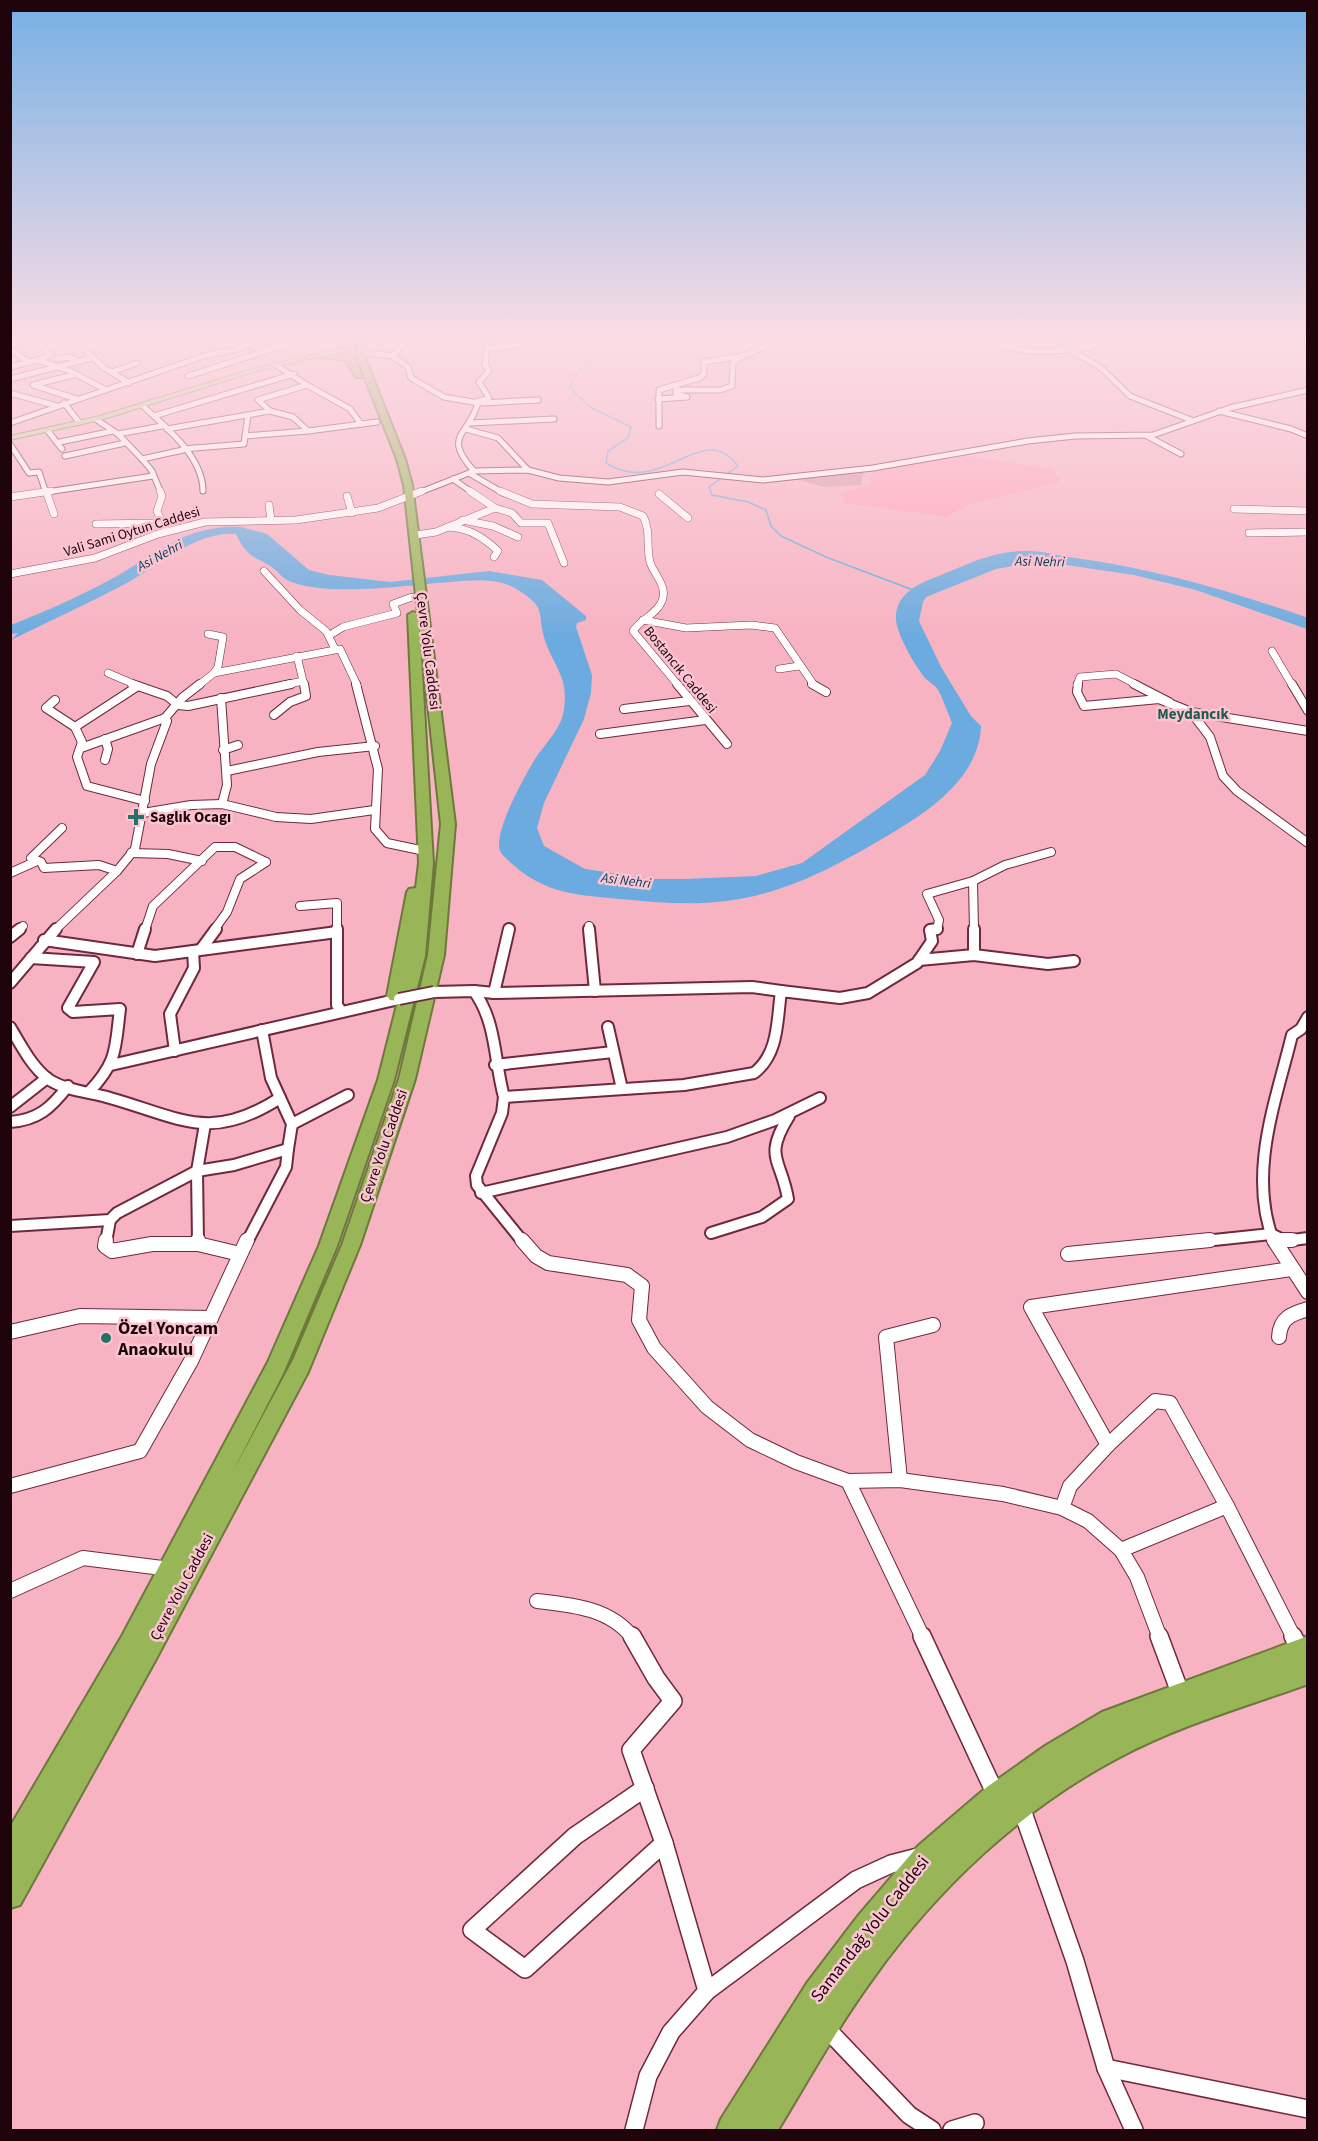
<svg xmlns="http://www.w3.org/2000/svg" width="1318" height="2141" font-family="'Source Sans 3',sans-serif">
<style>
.built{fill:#ffa2b8}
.green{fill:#d79aa8}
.water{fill:#6babdf}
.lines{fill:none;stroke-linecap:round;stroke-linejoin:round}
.stream{stroke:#6babdf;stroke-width:1.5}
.minor-far5-casing{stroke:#6f283d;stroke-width:7}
.minor-far4-casing{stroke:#6f283d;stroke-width:8}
.minor-far3-casing{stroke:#6f283d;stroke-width:10}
.minor-far2-casing{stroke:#6f283d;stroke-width:14}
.minor-far1-casing{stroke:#6f283d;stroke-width:16}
.minor-casing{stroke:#6f283d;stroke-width:20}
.major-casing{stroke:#6e783d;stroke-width:2}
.highway-casing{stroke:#6e783d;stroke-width:4}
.minor-far5{stroke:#fff;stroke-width:5}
.minor-far4{stroke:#fff;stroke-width:7}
.minor-far3{stroke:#fff;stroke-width:8}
.minor-far2{stroke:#fff;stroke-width:10}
.minor-far1{stroke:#fff;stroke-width:14}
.minor{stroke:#fff;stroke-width:17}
.major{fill:#c1d39b;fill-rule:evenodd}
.highway{fill:#98b658;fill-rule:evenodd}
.minor-bridge-casing{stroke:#6f283d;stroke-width:14;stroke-linecap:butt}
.minor-bridge{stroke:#fff;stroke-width:10}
.poi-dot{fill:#287067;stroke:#fac5d0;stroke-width:2}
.labels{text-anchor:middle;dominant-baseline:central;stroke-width:5;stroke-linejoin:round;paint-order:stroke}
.far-street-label{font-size:14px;fill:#20040c;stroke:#fac5d0}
.far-water-label{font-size:14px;font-style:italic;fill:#083b5d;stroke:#fac5d0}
.street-label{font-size:15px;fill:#20040c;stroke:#fac5d0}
.far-quarter-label{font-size:15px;font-weight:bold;fill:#225a53;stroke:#fac5d0}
.poi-label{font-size:15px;font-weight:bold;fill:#20040c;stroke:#fac5d0;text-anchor:start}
.near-poi-label{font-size:18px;font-weight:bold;fill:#20040c;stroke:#fac5d0;text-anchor:start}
.near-street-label{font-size:18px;fill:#20040c;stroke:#fac5d0}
</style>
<rect width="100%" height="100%" fill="#f7b3c2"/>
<!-- built -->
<path class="built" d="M962,455L1050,469L1059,475L1060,482L969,504L947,517L845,503L841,493L870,485L872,471Z"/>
<!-- green -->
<path class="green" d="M864,471L861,485L824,487L792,478Z"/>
<!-- water -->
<path class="water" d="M241,527L267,534L309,570L329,575L390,582L489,571L542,580L586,616V620L577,623L576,627L592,675L591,693L584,719L544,803L537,828L544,846L585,869L653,879H684L756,876L802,863L925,775L940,751L952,723C948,713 943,699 938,690C935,685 929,682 925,678C915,666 895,632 896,617C896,593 920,583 939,576C968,564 993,551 1025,551C1042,550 1058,556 1075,558C1155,569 1231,591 1308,618L1307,629L1196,590L1134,575L1053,563L1025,564L996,569L926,597L923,602L919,621L941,667L971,716L981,726C979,775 935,807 897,830C844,862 788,894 725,901C691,906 654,902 620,899C577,895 546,894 512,864C508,860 502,855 500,851C493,832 525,776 535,759C545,744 562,728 564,709C569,675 552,665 544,637C537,612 547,608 518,590C498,577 472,580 450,582C408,585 324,598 287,580C281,577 279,572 274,569C265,561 252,559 245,549C241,545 239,539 236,534C196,531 160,565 127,583C89,603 49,621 11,640L18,633L11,634V625C46,611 81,596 115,577C158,553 187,524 241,527Z"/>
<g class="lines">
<!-- stream -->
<path class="stream" d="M591,340L597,352L574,377L570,388L590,407L631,427L628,438L608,451L606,463C663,499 702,417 738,466L709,487L712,495L748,502L766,510L771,526L781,536L826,557L913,590"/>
<!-- minor-far5 casing -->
<g class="minor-far5-casing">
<g id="minor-far5">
<path d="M35,340L51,355L38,360"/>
<path d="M407,340L392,356L408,367L411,378L444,397L478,403C468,437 442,435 474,471"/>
<path d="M992,340C1023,357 1058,351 1092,347"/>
<path d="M1060,340L1067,348L1100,367L1130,396L1191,420"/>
<path d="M10,345L27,340"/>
<path d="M10,349L29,362"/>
<path d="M488,349L543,340"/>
<path d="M86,351L103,367L129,383"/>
<path d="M360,352L392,356"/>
<path d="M58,359L69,357L78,361"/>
<path d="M10,367L37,360L70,371L106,390"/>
<path d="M112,372L137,363"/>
<path d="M77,374L33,385L77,399"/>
<path d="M188,376L300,340"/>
<path d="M10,379L92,358"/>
<path d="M307,385L350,409L361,424"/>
<path d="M10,393L57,406"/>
<path d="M658,399L687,397L676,394V390H720L732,386L733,363L743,356"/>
<path d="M476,402L489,398L479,382L489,371L485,365L488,340"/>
<path d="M64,403L79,422"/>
<path d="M482,403L538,400"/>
<path d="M144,407C167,428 203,457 203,491"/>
<path d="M270,411L293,417L308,431L377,422"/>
<path d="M1219,411L1291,429L1308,436"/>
<path d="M154,416L294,374"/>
<path d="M97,420L118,434L142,459L183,450"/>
<path d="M10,423L204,356L237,349L257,340"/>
<path d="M471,423L554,419"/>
<path d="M659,426V390L699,378L704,374V362L743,356L781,340"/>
<path d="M167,429L270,411L258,400L307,385L276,365"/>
<path d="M466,429L498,438L528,470"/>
<path d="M48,431L62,449"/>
<path d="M118,434L162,426"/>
<path d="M245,436L308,431"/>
<path d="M1147,436L1181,454"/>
<path d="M60,442L113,431"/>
<path d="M10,444L29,473L39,472L46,493"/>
<path d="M183,449L244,444L248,415"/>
<path d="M65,456L125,443"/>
<path d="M142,459L152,471L161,493"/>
<path d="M469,473L503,493"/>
<path d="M453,479L473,493"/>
<path d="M40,493L153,476"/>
<path d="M418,493L474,471L528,470L559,478L608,482L683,472L763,480L873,468L1028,441L1075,436L1153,435L1230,408L1308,390"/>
</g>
</g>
<!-- minor-far4 casing -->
<g class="minor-far4-casing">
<g id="minor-far4">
<path d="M46,491L54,514"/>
<path d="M160,491L162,496L157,511L164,528L162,532"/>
<path d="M500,491L532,504L620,507L643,516C651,531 646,546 650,562C654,575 668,586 662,601C657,614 641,619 633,631L678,685"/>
<path d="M659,494L688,518"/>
<path d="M347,496L352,513"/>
<path d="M10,497L51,491"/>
<path d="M269,505L271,520"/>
<path d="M495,508L512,513L521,523H548L564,563"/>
<path d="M1234,509L1308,511"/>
<path d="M463,520L493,526L518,537"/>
<path d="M96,524L161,523"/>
<path d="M448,527C469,528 483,537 498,551L494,557"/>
<path d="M1249,533L1308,532"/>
<path d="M416,535L436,532L495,508L470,491"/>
<path d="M264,571L300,610L326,631L335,649"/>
<path d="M10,574L95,558L158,534L205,522L296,520L378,508L422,491"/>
<path d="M643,620L686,628L751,625L775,628L814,685"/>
<path d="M208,634L223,637L218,667L214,673"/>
<path d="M330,635L343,627L397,613L393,604L412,597"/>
<path d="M1272,651L1292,685"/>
<path d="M297,656L303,681"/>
<path d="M779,669L799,666"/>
<path d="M108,673L136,685"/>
<path d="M199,685L214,673L340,649L357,685"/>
<path d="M284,685L303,681L304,685"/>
<path d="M1077,685L1080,677L1116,674L1137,685"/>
</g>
</g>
<!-- minor-far3 casing -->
<g class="minor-far3-casing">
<g id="minor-far3">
<path d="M132,684L138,686"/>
<path d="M356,684L378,769L375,829L387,843L425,851"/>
<path d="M677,684L727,744"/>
<path d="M812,684L826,692"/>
<path d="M1078,684L1077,692L1084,706L1159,699L1191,712L1308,731"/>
<path d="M1134,684L1169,702"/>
<path d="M1292,684L1308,711"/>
<path d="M221,698L227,785L222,804"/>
<path d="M55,700L46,708L75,727L82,742L77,757L87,786L145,801"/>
<path d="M624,709L689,701"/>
<path d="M1191,712L1210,737L1223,776L1237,791L1308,843"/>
<path d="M274,715L290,702L306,696L304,684"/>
<path d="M75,727L138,686L167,696L178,705L188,706L291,684"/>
<path d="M600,734L705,720"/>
<path d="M105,739L108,749L105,760"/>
<path d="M81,748L165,718"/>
<path d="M223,750L238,745"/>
<path d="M227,771L318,752L375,746"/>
<path d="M143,813L191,805L222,804L276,817L311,819L374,810"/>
<path d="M62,828L31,858L41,862L44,868L99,865L117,871"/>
<path d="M131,853L168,854L202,861"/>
<path d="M10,873L37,861"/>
<path d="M300,906L337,903V930"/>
<path d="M589,926V930"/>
<path d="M18,930L23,926"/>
<path d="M55,930L117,871L135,849L151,764L167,721L165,718L182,698L200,684"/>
<path d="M145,930L153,906L215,847H235L266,862"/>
<path d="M214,930L227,912L240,879L266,862"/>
<path d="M930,930H937L939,920L927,894L973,881"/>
<path d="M974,930L973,881L1005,865L1051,852"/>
</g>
</g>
<!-- minor-far2 casing -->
<g class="minor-far2-casing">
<g id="minor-far2">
<path d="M337,929V1005L341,1011"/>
<path d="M589,929L595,991"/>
<path d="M974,929V955"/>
<path d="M10,937L20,929"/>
<path d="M44,940L155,956L337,932"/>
<path d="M202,948L216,929"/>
<path d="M137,954L145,929"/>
<path d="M31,958L94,962L68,1008L73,1012L120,1009C115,1049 118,1061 89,1092"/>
<path d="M919,960L974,955L1048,964L1074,961"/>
<path d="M10,983L56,929"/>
<path d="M474,991L494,993L509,929"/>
<path d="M434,992L474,991C497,1023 494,1061 504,1097L684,1085L754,1073C779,1054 777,1020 781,991L840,998L868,993L917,963L932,941L930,930L937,929"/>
<path d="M494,993L752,987L781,991"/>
<path d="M10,1027C21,1045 31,1066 48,1079C66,1091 90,1092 110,1098C181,1118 210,1143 280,1098"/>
<path d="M608,1027L622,1089"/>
<path d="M175,1051L170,1014L194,968L193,951"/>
<path d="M111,1065L399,999"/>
<path d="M495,1065L613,1052"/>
<path d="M504,1097L502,1113L476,1176L477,1185L523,1242"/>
<path d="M10,1107L47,1078"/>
<path d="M10,1122C38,1120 51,1108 68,1086"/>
<path d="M292,1124L348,1095"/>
<path d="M481,1193L727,1137L775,1120L820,1098"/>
<path d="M10,1226L110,1220L117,1213L197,1171L234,1165L288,1149L292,1124L271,1078L262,1030"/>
<path d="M711,1233L762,1217L788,1199C781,1158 763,1158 789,1116"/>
<path d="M106,1242L110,1220"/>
<path d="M198,1242L197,1171L205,1124"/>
<path d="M247,1242L286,1167L288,1149"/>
<path d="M1195,1242L1271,1234L1285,1241L1308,1238"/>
<path d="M1274,1242C1247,1174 1276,1101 1292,1035L1301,1029L1308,1017"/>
</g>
</g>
<!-- minor-far1 casing -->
<g class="minor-far1-casing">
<g id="minor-far1">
<path d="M106,1240L105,1246L112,1251L152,1244H198L240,1254"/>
<path d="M198,1240V1244"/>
<path d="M522,1240L536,1256L548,1263L627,1275L642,1286L639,1320L654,1348L707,1407L750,1440L796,1462L848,1481L900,1480L1003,1494L1062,1508L1088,1521L1121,1550L1137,1577L1160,1638"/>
<path d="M1274,1240L1308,1292"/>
<path d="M1283,1240H1292"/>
<path d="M1068,1254L1210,1240"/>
<path d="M10,1332L80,1316L211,1318"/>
<path d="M1279,1337C1280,1318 1291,1314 1308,1309"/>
<path d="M1108,1445L1155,1401L1170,1403L1227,1506L1294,1638"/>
<path d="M900,1480L886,1337L933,1325"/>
<path d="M848,1481L923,1638"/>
<path d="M10,1486L140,1451L191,1361L247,1240"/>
<path d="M1062,1508L1070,1486L1108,1445L1031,1307L1291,1269"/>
<path d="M1121,1550L1227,1506"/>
<path d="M10,1591L83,1558L170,1569"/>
<path d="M537,1601C572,1605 610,1608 633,1638"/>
</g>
</g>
<!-- minor casing -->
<g class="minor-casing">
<g id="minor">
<path d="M632,1636L656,1678L673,1701L631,1750L664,1843L707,1991"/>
<path d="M922,1636L996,1795"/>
<path d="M1159,1636L1181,1695"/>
<path d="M1293,1636L1300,1650"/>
<path d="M645,1788L575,1836L472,1930L525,1969L664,1843"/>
<path d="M1021,1807L1075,1961L1106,2068L1134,2130"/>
<path d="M825,2027L909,2115L932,2130"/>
<path d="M1106,2068L1308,2109"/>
<path d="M634,2130L648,2076L671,2032L707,1991L856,1880L891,1864L918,1857"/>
<path d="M952,2130L975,2123"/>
</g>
</g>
<!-- major casing -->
<g class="major-casing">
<g id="major">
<path d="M362,340H381L356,345L353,343Z"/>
<path d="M344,348L346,351L260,370L104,419L10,440V436L100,416L256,368Z"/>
</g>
</g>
<!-- highway casing -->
<g class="highway-casing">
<g id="highway">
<path d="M360,346L364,348L365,358L405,459L412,485L455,824L444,955L415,1079L360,1245L308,1372L156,1659L20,1905L10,1908V1827L122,1636L268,1362L319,1246L378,1080L398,1001L390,1000L387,996L407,892L409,889L416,888L419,863L408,615L413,612L418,614L404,485L397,459L357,358L356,348ZM419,621L441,824L428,955L399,1079L342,1245L293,1360L231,1475L283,1374L337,1246L394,1080L425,956L433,863Z"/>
<path d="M341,348H347L355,359L362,377H356L346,360L311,356L343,354Z"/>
<path d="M1308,1636V1684C1244,1707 1177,1726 1118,1758C1021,1809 937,1889 874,1977C838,2026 809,2079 778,2130H717L721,2119L807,1983L858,1916L918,1846L987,1787L1045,1746L1102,1712Z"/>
</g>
</g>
<!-- minor-far5 -->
<use href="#minor-far5" class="minor-far5"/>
<!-- minor-far4 -->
<use href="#minor-far4" class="minor-far4"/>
<!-- minor-far3 -->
<use href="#minor-far3" class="minor-far3"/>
<!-- minor-far2 -->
<use href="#minor-far2" class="minor-far2"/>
<!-- minor-far1 -->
<use href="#minor-far1" class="minor-far1"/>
<!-- minor -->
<use href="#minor" class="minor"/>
<!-- major -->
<use href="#major" class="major"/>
<!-- highway -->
<use href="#highway" class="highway"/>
<!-- minor-bridge casing -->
<g class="minor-bridge-casing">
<path id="minor-bridge" d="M399,999L434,992"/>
</g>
<!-- minor-bridge -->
<use href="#minor-bridge" class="minor-bridge"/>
</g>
<!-- sky -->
<linearGradient id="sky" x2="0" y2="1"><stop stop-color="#76b0e4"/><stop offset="0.53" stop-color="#fbdde4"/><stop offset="1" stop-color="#fbdde4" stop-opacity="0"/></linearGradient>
<rect width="1318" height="640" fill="url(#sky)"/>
<!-- markers -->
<g class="poi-dot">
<path d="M133 808h6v6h6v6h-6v6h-6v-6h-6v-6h6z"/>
<circle cx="106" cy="1338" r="6"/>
</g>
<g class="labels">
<!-- far-street labels -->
<g class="far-street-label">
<text transform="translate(132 532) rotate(-17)">Vali Sami Oytun Caddesi</text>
<text transform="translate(680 670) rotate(51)">Bostancık Caddesi</text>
</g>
<!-- far-water labels -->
<g class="far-water-label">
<text transform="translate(160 556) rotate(-29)">Asi Nehri</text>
<text transform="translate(1040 562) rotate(1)">Asi Nehri</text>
<text transform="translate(626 881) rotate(7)">Asi Nehri</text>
</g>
<!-- street labels -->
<g class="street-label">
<text transform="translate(428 651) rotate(83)">Çevre Yolu Caddesi</text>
<text transform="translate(384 1146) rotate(-71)">Çevre Yolu Caddesi</text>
<text transform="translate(182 1587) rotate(-62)">Çevre Yolu Caddesi</text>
</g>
<!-- far-quarter labels -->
<g class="far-quarter-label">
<text x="1193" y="714">Meydancık</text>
</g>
<!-- poi labels -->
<g class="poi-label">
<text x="150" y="817">Saglık Ocagı</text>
</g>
<!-- near-poi labels -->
<g class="near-poi-label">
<text x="118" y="1328">Özel Yoncam<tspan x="118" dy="21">Anaokulu</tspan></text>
</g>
<!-- near-street labels -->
<g class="near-street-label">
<text transform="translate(870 1929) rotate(-52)">Samandağ Yolu Caddesi</text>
</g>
</g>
<!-- border -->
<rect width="1318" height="2141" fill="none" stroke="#20040c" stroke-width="24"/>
</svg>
